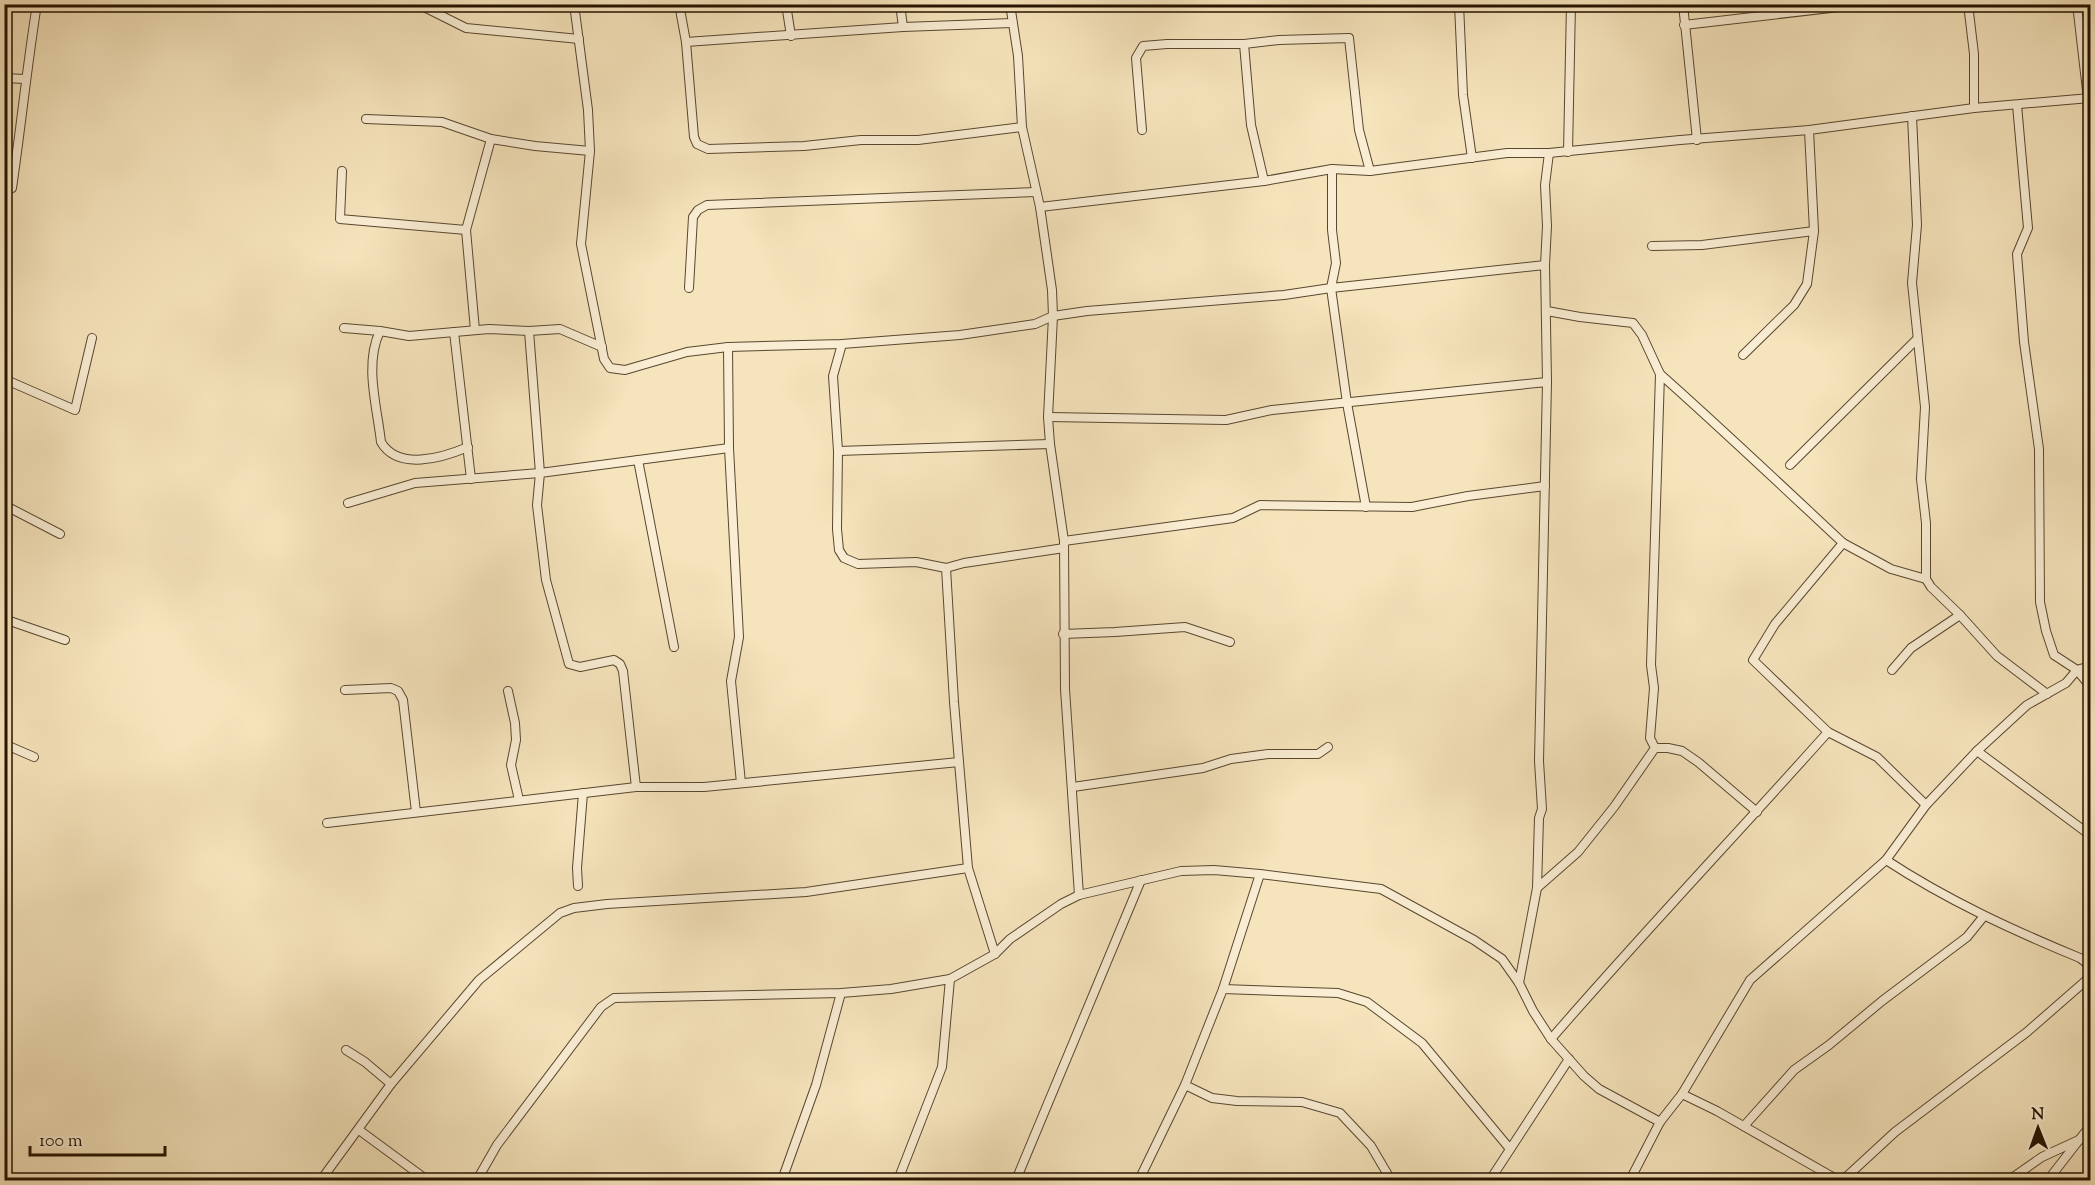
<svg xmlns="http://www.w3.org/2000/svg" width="2095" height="1185" font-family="'Sorts Mill Goudy',serif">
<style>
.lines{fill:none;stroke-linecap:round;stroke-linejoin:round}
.minor-casing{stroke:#59472f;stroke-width:10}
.minor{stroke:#f9edd3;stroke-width:8}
</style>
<rect width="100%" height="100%" fill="#f6e4bc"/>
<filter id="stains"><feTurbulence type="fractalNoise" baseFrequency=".00333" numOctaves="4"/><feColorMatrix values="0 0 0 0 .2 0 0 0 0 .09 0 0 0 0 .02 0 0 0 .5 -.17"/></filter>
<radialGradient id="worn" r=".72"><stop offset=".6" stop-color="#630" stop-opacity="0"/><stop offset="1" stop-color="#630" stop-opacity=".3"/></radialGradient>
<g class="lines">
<!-- minor casing -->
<g class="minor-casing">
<g id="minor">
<path d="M418,4L466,28L579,39"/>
<path d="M574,4L588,110L590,151L581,244L604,359L610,368L625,370L687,352L728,347L842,344L960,335L1035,324L1053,316L1087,311L1284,295L1331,288L1545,265"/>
<path d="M679,4L686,42L903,27L1012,23"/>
<path d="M786,4L791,36"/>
<path d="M900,4L903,27"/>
<path d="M1010,4L1018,56L1022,127L1040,207L1052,290L1053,316L1048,417L1050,444L1064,541L1065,689L1079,895"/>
<path d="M1459,4L1463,95L1472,158"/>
<path d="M1683,4L1697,140"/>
<path d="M1968,4L1974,54V108"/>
<path d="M2077,4L2088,99"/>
<path d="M1684,25L1865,4"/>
<path d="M686,42L694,137L697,144L708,149L804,146L861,140H918L1022,127"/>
<path d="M1244,44L1251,125L1264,181"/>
<path d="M4,78L25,79"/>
<path d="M2017,105L2028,228L2017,254L2024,342L2039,449L2040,602L2046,631L2054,655L2077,670L2090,686"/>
<path d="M1912,116L1917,225L1912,283L1925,407L1921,479L1926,523V579L1931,587L1960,615L1997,656L2047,694"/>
<path d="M366,119L442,122L491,139L535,146L590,151"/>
<path d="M1142,130L1136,58L1143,46L1167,44H1244L1279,40L1349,38L1359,130L1370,171"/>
<path d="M1568,152L1571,4"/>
<path d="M1332,169V230L1336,263L1331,288L1347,403L1366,507"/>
<path d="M342,171L340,219L466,230"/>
<path d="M4,188H12C21,127 27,66 37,4"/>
<path d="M1040,207L1264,181L1332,169L1370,171L1507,153H1549L1680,140L1809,130L1974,108L2090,98"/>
<path d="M1652,246L1702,245L1814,231"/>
<path d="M689,288L693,217L698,210L707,205L1036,192"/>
<path d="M344,328L380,331L409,336L489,329L529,331L560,329L602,347"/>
<path d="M475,330L466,230L491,139"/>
<path d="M380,331C364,364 377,406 381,442C398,471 442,458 468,447"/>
<path d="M529,331L540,473L537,505L546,580L569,664L580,667L614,660L620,664L623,671L636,787"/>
<path d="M454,332L471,479"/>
<path d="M842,344L833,376L838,451L837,529L839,550L844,558L858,564L916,562L946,568L954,702L959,762"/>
<path d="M728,347L729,448L739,637L731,681L741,783"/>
<path d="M1743,355L1794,305L1807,284L1814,231L1809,130"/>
<path d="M1660,374C1722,429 1782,486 1843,543"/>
<path d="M4,379L75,410L92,338"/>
<path d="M1048,417L1226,420L1272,410L1547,382"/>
<path d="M838,451L1050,444"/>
<path d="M638,460L674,647"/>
<path d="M1790,465L1917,339"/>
<path d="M348,503L415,483L540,473L729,448"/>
<path d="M4,505L60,534"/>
<path d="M1064,541L1233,518L1260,505L1412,507L1468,496L1545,486"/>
<path d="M946,568L964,563L1064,548"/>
<path d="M4,619L65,640"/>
<path d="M1063,634L1115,632L1185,627L1230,642"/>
<path d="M1892,670L1911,648L1960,615"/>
<path d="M345,690L391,688L398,691L403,700L416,812"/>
<path d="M508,691L515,723L516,740L511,765L519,800"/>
<path d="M4,744L34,757"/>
<path d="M1655,748H1668L1682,751L1698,762L1757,812"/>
<path d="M1977,751L2090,835"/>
<path d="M1073,787L1203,768L1231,759L1268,754H1318L1328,747"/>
<path d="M1926,805L1877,757L1828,732L1753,660L1775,624L1843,543L1891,569L1926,579"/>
<path d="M327,823L636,787H704L959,762L968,868L995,954"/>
<path d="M1886,860C1947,900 2012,930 2080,958L2090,966"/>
<path d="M578,886L577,868L583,793"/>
<path d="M1537,888L1578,852L1614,807L1655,748L1650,738L1654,688L1651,665L1660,374L1642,335L1633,323L1580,317L1547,311"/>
<path d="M1519,983L1537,888L1539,818L1542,809L1539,761L1547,382L1545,265L1547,226L1545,185L1549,153"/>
<path d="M1223,989L1338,993L1367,1002L1422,1043L1510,1149"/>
<path d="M1551,1039C1641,935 1736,835 1828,732"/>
<path d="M346,1050L365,1062L391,1084"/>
<path d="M1185,1085L1212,1098L1237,1101L1302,1102L1340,1113L1371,1146L1391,1180"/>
<path d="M1682,1094L1717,1111L1838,1180"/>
<path d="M1744,1126L1794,1070L1829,1045L1882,1001L1967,937L1984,916"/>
<path d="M359,1130L427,1180"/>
<path d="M321,1180L391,1084L479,980L560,913L574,908L607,904L806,892L968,868"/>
<path d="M477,1180L497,1145L601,1007L614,998L841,993L891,989L950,979L995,954L1010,939L1061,904L1079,895L1181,871L1214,870L1260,874L1381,889L1474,940L1502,959L1519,983L1533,1011L1551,1039L1584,1076L1599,1089L1660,1122"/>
<path d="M782,1180L816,1085L841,993"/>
<path d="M898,1180L942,1067L950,979"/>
<path d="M1016,1180L1141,880"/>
<path d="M1139,1180L1185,1085L1223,989L1260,874"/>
<path d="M1490,1180L1569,1059"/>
<path d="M1630,1180L1660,1122L1682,1094L1750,980L1886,860L1926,805L1977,751L2027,705L2066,683L2077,670L2090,666"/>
<path d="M1843,1180L1895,1132L2027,1032L2090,977"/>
<path d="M2009,1180L2042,1157L2081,1139"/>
<path d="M2048,1180L2090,1126"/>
</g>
</g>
<!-- minor -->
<use href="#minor" class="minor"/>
</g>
<!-- margin -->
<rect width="2095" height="1185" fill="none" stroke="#f6e4bc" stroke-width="24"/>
<rect x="6" y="6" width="2083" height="1173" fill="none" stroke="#251300" stroke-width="3"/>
<rect x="12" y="12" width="2071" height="1161" fill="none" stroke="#251300" stroke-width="1.5"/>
<!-- north arrow -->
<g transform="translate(2038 1128) rotate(359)" stroke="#f9edd3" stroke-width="4.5" paint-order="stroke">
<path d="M0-4.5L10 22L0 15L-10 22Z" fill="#251300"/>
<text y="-9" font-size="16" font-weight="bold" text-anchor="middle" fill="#251300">N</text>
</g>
<!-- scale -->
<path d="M30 1146v9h135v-9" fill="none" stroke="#251300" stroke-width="3"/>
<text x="39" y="1146" font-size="18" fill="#251300" stroke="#f9edd3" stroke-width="4.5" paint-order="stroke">100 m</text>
<rect width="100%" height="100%" filter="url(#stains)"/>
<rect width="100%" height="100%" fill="url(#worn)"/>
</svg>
